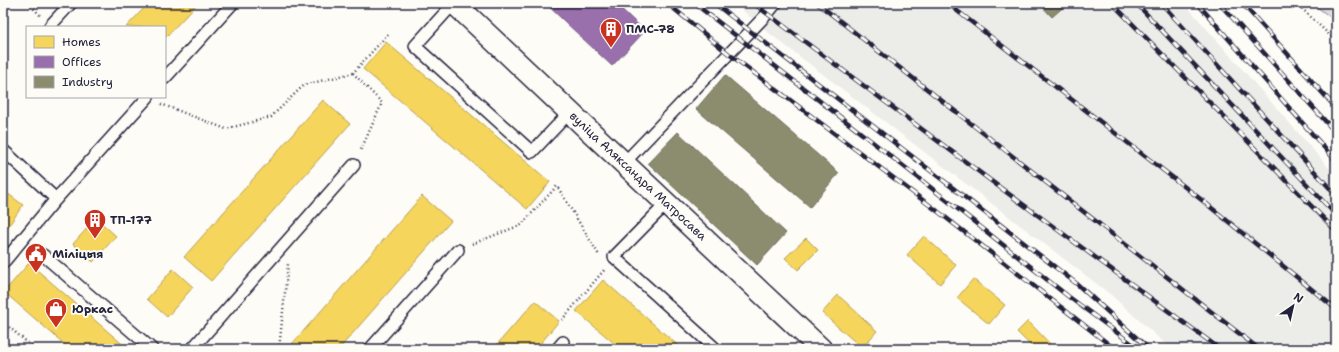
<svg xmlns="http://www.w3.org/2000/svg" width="1339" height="352" font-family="'Shantell Sans',sans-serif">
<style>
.built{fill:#ecece9}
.green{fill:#dddcdb;stroke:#807f8b}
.homes{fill:#f6d55c;stroke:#b69f52}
.offices{fill:#9970ab;stroke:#755989}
.industry{fill:#8c8c6e;stroke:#6c6c5f}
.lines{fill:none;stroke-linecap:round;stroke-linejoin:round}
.lane-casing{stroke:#22223b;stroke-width:14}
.street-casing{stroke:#22223b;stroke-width:24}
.path{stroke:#22223b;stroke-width:2.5;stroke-dasharray:1 3;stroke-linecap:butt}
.lane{stroke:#fdfcf7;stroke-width:11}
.street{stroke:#fdfcf7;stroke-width:21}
.rail-casing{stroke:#22223b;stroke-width:4.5}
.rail{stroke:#fdfcf7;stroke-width:3;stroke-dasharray:9;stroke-linecap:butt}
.labels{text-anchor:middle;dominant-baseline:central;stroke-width:4;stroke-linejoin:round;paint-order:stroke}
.poi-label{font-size:12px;font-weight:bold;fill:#22223b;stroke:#fdfcf7;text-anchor:start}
.street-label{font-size:12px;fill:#22223b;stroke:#fdfcf7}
</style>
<rect width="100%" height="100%" fill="#fdfcf7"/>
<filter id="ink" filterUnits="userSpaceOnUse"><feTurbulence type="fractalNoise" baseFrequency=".025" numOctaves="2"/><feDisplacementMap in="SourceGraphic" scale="8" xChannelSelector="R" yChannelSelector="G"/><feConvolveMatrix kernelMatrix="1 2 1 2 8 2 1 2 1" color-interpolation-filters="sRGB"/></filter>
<g filter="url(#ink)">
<!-- built -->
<path class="built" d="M734,3H1184L1336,176V349H1171L1110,294L769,33Z"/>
<!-- green -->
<path class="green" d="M1312,3H1336V24L1330,17Z"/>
<!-- homes -->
<g class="homes">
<path d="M149,3H198L165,38V27H126Z"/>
<path d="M386,42L550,182L527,209L363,69Z"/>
<path d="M323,100L350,124L211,281L184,257Z"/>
<path d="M3,190L23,205L3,234Z"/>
<path d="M422,196L451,221L339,349H298L292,344Z"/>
<path d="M96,218L116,236L93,262L73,244Z"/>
<path d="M924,236L956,265L940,284L907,255Z"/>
<path d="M806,238L818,250L798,270L785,258Z"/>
<path d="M29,263L128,349H70L4,292Z"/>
<path d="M173,269L193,287L167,317L147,299Z"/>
<path d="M973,279L1005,305L989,324L957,298Z"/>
<path d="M603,280L682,349H621L576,311Z"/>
<path d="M838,295L877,331L862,348L822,313Z"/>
<path d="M535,301L559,321L536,349H493Z"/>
<path d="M1028,321L1054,348L1053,349H1034L1017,332Z"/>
</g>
<!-- offices -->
<path class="offices" d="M545,3H615L645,31L612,66Z"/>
<!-- industry -->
<g class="industry">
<path d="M1039,3H1068L1052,17Z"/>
<path d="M725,75L839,173L810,207L696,109Z"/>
<path d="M678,132L786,233L757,265L648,163Z"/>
</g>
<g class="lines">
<!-- lane casing -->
<g class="lane-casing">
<g id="lane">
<path d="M454,3L415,46L532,152L570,112"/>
<path d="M50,26L71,3"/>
<path d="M165,78L233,3"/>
<path d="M3,150L56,199"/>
<path d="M624,163L767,14L776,3"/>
<path d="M667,203L614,257L716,349"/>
<path d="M43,255L152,349"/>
<path d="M3,263L56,199L148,97"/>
<path d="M192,349L354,165"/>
<path d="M370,349L458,250"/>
<path d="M557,349L563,342"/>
</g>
</g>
<!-- street casing -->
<g class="street-casing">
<path id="street" d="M454,3L821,349"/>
</g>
<!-- path -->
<g class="path">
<path d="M28,3L40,15"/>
<path d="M1296,3L1336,41"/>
<path d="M353,73L382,103L360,152"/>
<path d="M161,104L226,129L271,117L304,85L353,73L388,34"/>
<path d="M472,244L521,225L557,186L599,255"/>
<path d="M562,320L605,269"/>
<path d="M3,322L35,349"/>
<path d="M279,349L288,264"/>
</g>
<!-- lane -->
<use href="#lane" class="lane"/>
<!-- street -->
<use href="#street" class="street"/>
<!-- rail casing -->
<g class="rail-casing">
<g id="rail">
<path d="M667,3L729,54L936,210L1115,349"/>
<path d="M694,3L920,179L1069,297L1139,349"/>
<path d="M714,3L1077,284L1149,349"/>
<path d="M753,3L998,186L1220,349"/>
<path d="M817,3L1259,349"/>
<path d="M947,3L1203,201L1336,309"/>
<path d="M1112,3L1336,231"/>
<path d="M1136,3L1336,215"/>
<path d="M1161,3L1336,195"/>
<path d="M1197,3L1336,161"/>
<path d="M1219,3L1336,133"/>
<path d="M1242,3L1336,108"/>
</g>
</g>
<!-- rail -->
<use href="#rail" class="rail"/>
</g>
</g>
<!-- icons -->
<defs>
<g id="building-pin" transform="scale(1.15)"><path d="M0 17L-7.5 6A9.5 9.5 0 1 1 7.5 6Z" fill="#c8321e" stroke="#fdfcf7"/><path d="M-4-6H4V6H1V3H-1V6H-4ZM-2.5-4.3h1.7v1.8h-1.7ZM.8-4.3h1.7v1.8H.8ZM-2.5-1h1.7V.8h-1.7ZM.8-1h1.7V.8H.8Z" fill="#fff"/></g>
<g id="civic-pin" transform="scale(1.15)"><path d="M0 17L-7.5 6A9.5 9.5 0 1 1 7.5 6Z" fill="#c8321e" stroke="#fdfcf7"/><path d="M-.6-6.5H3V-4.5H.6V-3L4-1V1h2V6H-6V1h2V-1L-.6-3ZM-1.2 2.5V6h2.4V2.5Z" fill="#fff"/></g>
<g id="shop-pin" transform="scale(1.15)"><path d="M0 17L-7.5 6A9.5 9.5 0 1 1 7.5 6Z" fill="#c8321e" stroke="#fdfcf7"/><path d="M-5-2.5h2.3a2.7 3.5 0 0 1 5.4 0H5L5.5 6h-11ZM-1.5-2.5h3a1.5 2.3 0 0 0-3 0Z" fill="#fff"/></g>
</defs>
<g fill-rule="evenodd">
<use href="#building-pin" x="611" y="29"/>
<use href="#building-pin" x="95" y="220"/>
<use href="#civic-pin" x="36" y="254"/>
<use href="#shop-pin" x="56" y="309"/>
</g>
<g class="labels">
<!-- poi labels -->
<g class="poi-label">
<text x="626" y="29">ПМС-78</text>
<text x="110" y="220">ТП-177</text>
<text x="52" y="254">Міліцыя</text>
<text x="72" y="309">Юркас</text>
</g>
<!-- street labels -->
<g class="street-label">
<text transform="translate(638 176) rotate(43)">вуліца Аляксандра Матросава</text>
</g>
</g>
<!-- margin -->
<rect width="1339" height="352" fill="none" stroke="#fdfcf7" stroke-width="16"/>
<rect x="8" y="8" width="1323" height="336" fill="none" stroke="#22223b" stroke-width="1.5" filter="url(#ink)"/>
<!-- legend -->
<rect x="26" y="26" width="140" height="72" fill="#fdfcf7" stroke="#a5a5ac"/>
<rect x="34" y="36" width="20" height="12" fill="#f6d55c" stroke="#a5a5ac"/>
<text x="62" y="46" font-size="12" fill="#22223b">Homes</text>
<rect x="34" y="56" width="20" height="12" fill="#9970ab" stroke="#a5a5ac"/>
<text x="62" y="66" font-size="12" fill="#22223b">Offices</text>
<rect x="34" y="76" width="20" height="12" fill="#8c8c6e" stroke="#a5a5ac"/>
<text x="62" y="86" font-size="12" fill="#22223b">Industry</text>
<!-- north arrow -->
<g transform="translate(1293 306) rotate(34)" stroke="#fdfcf7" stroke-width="3" paint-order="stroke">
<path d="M0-3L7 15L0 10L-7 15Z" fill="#22223b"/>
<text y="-6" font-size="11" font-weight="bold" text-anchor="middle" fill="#22223b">N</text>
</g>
</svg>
